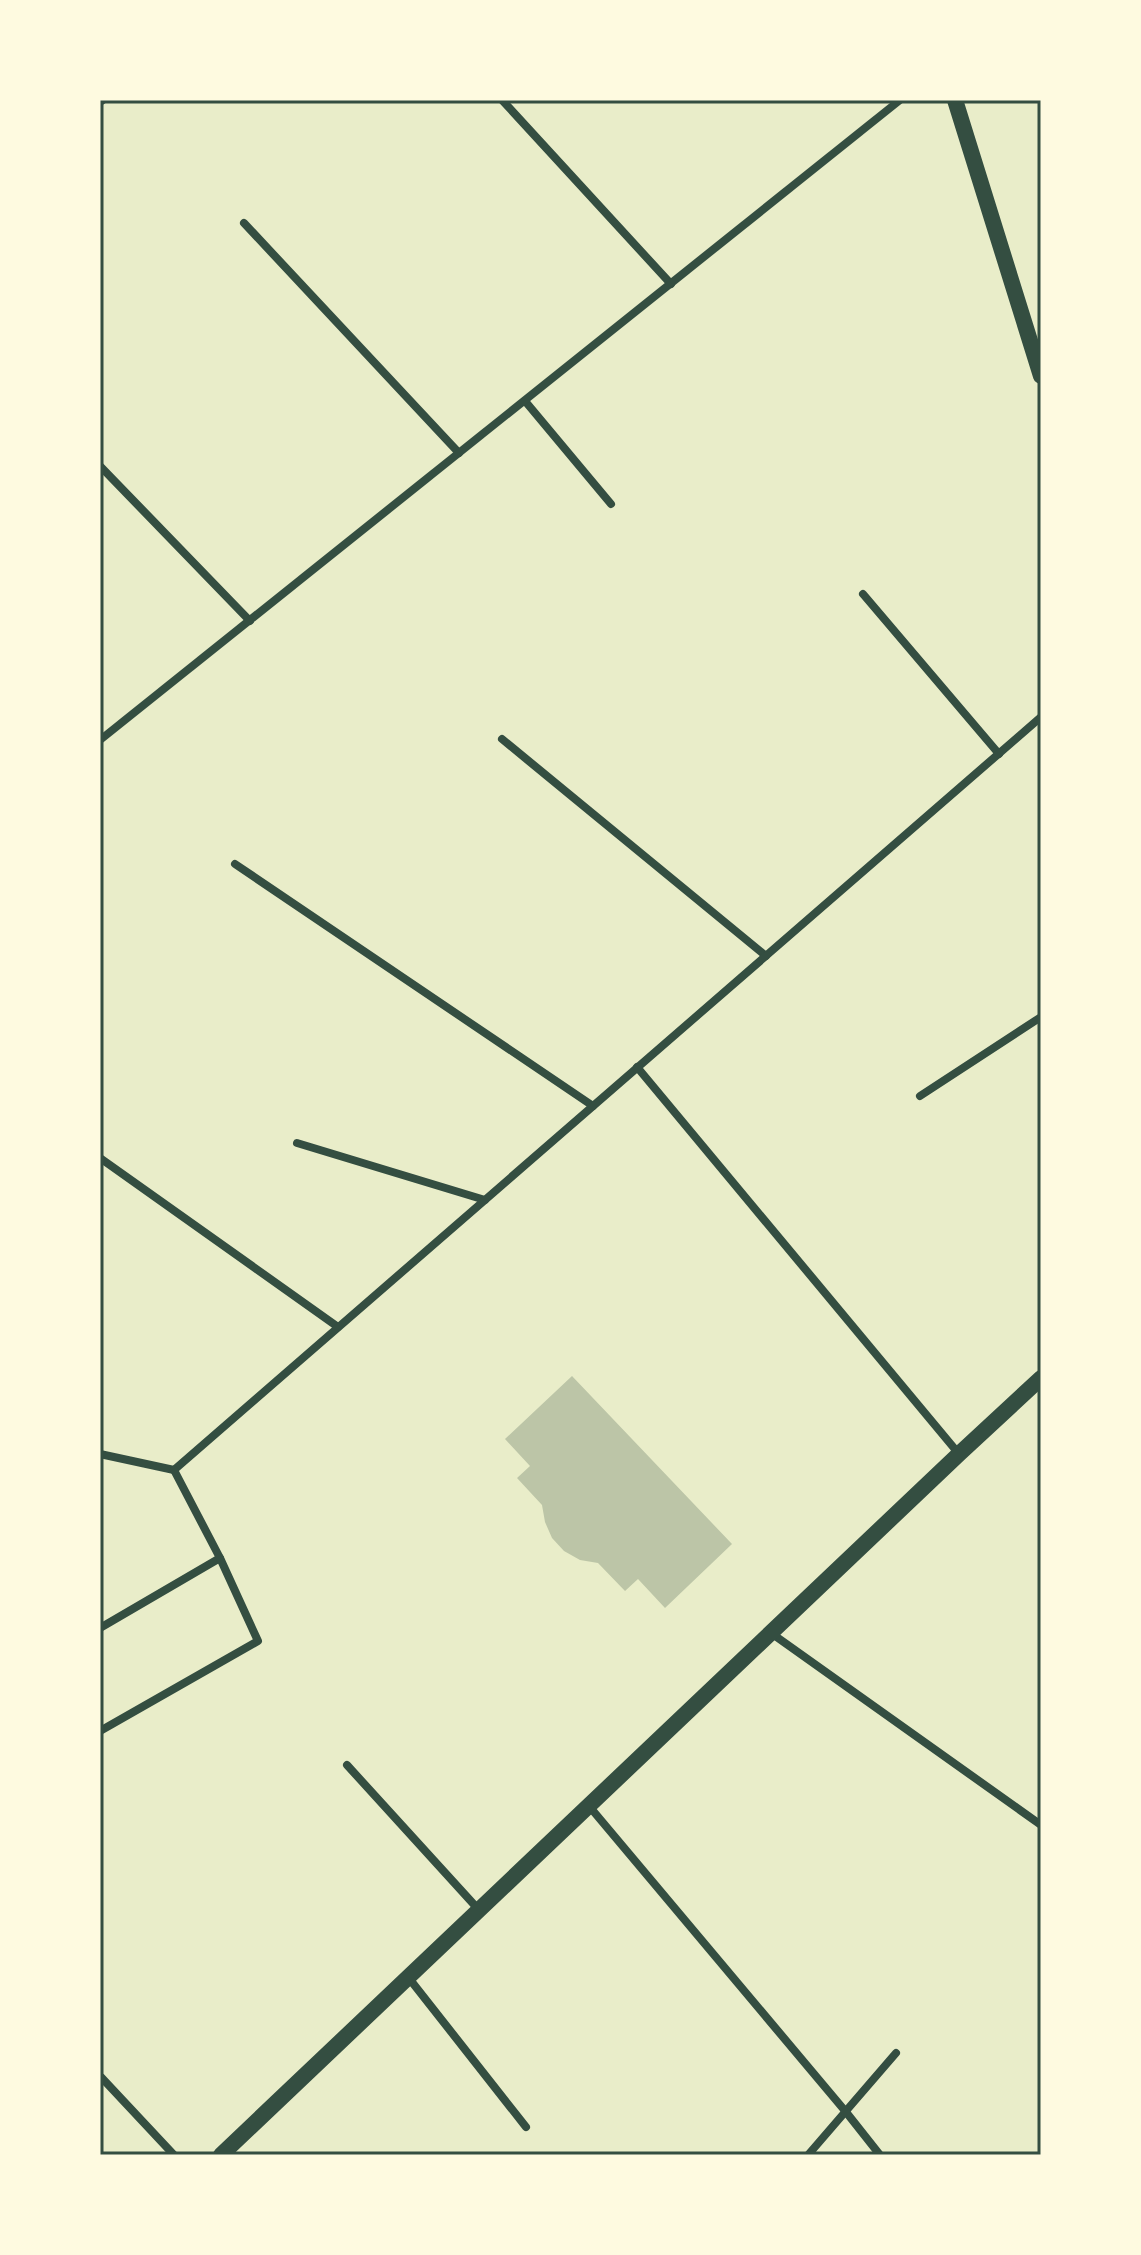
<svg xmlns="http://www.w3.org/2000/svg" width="1141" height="2255" font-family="'Source Sans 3',sans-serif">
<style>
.building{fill:#bcc5a7}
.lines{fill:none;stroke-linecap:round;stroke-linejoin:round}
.minor{stroke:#344e41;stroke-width:8}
.secondary{stroke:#344e41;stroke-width:16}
.neatline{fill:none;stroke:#344e41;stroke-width:3}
</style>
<rect width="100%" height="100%" fill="#e9edc9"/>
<!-- building -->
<path class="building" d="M572,1376L732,1544L665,1608L638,1579L625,1591L598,1563L580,1560L564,1551L552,1538L545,1522L542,1505L517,1478L530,1466L505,1439Z"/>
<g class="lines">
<!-- minor -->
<g class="minor">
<path d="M502,100L671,284"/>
<path d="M100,102L103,100"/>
<path d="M244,223L459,453"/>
<path d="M525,401L611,504"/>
<path d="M100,466L250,621"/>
<path d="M863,594L999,754"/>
<path d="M502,739L766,956"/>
<path d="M100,740L900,100"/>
<path d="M235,864L593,1106"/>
<path d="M637,1067L959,1454"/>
<path d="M920,1096L1041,1017"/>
<path d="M297,1143L485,1200"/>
<path d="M100,1158L338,1327"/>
<path d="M100,1454L174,1470"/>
<path d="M174,1470L1041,717"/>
<path d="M100,1628L220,1558"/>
<path d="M771,1633L1041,1825"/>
<path d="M100,1731L258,1641L220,1558L174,1470"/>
<path d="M347,1765L479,1910"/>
<path d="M589,1806L846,2112L880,2155"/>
<path d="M408,1977L526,2127"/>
<path d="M101,2077L174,2155"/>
<path d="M808,2155L896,2053"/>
</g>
<!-- secondary -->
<g class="secondary">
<path d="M955,100L1041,376"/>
<path d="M221,2155L959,1454L1041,1378"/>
</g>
</g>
<!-- border -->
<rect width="1141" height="2255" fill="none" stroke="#fefae0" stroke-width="204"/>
<rect x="102" y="102" width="937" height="2051" class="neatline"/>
</svg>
